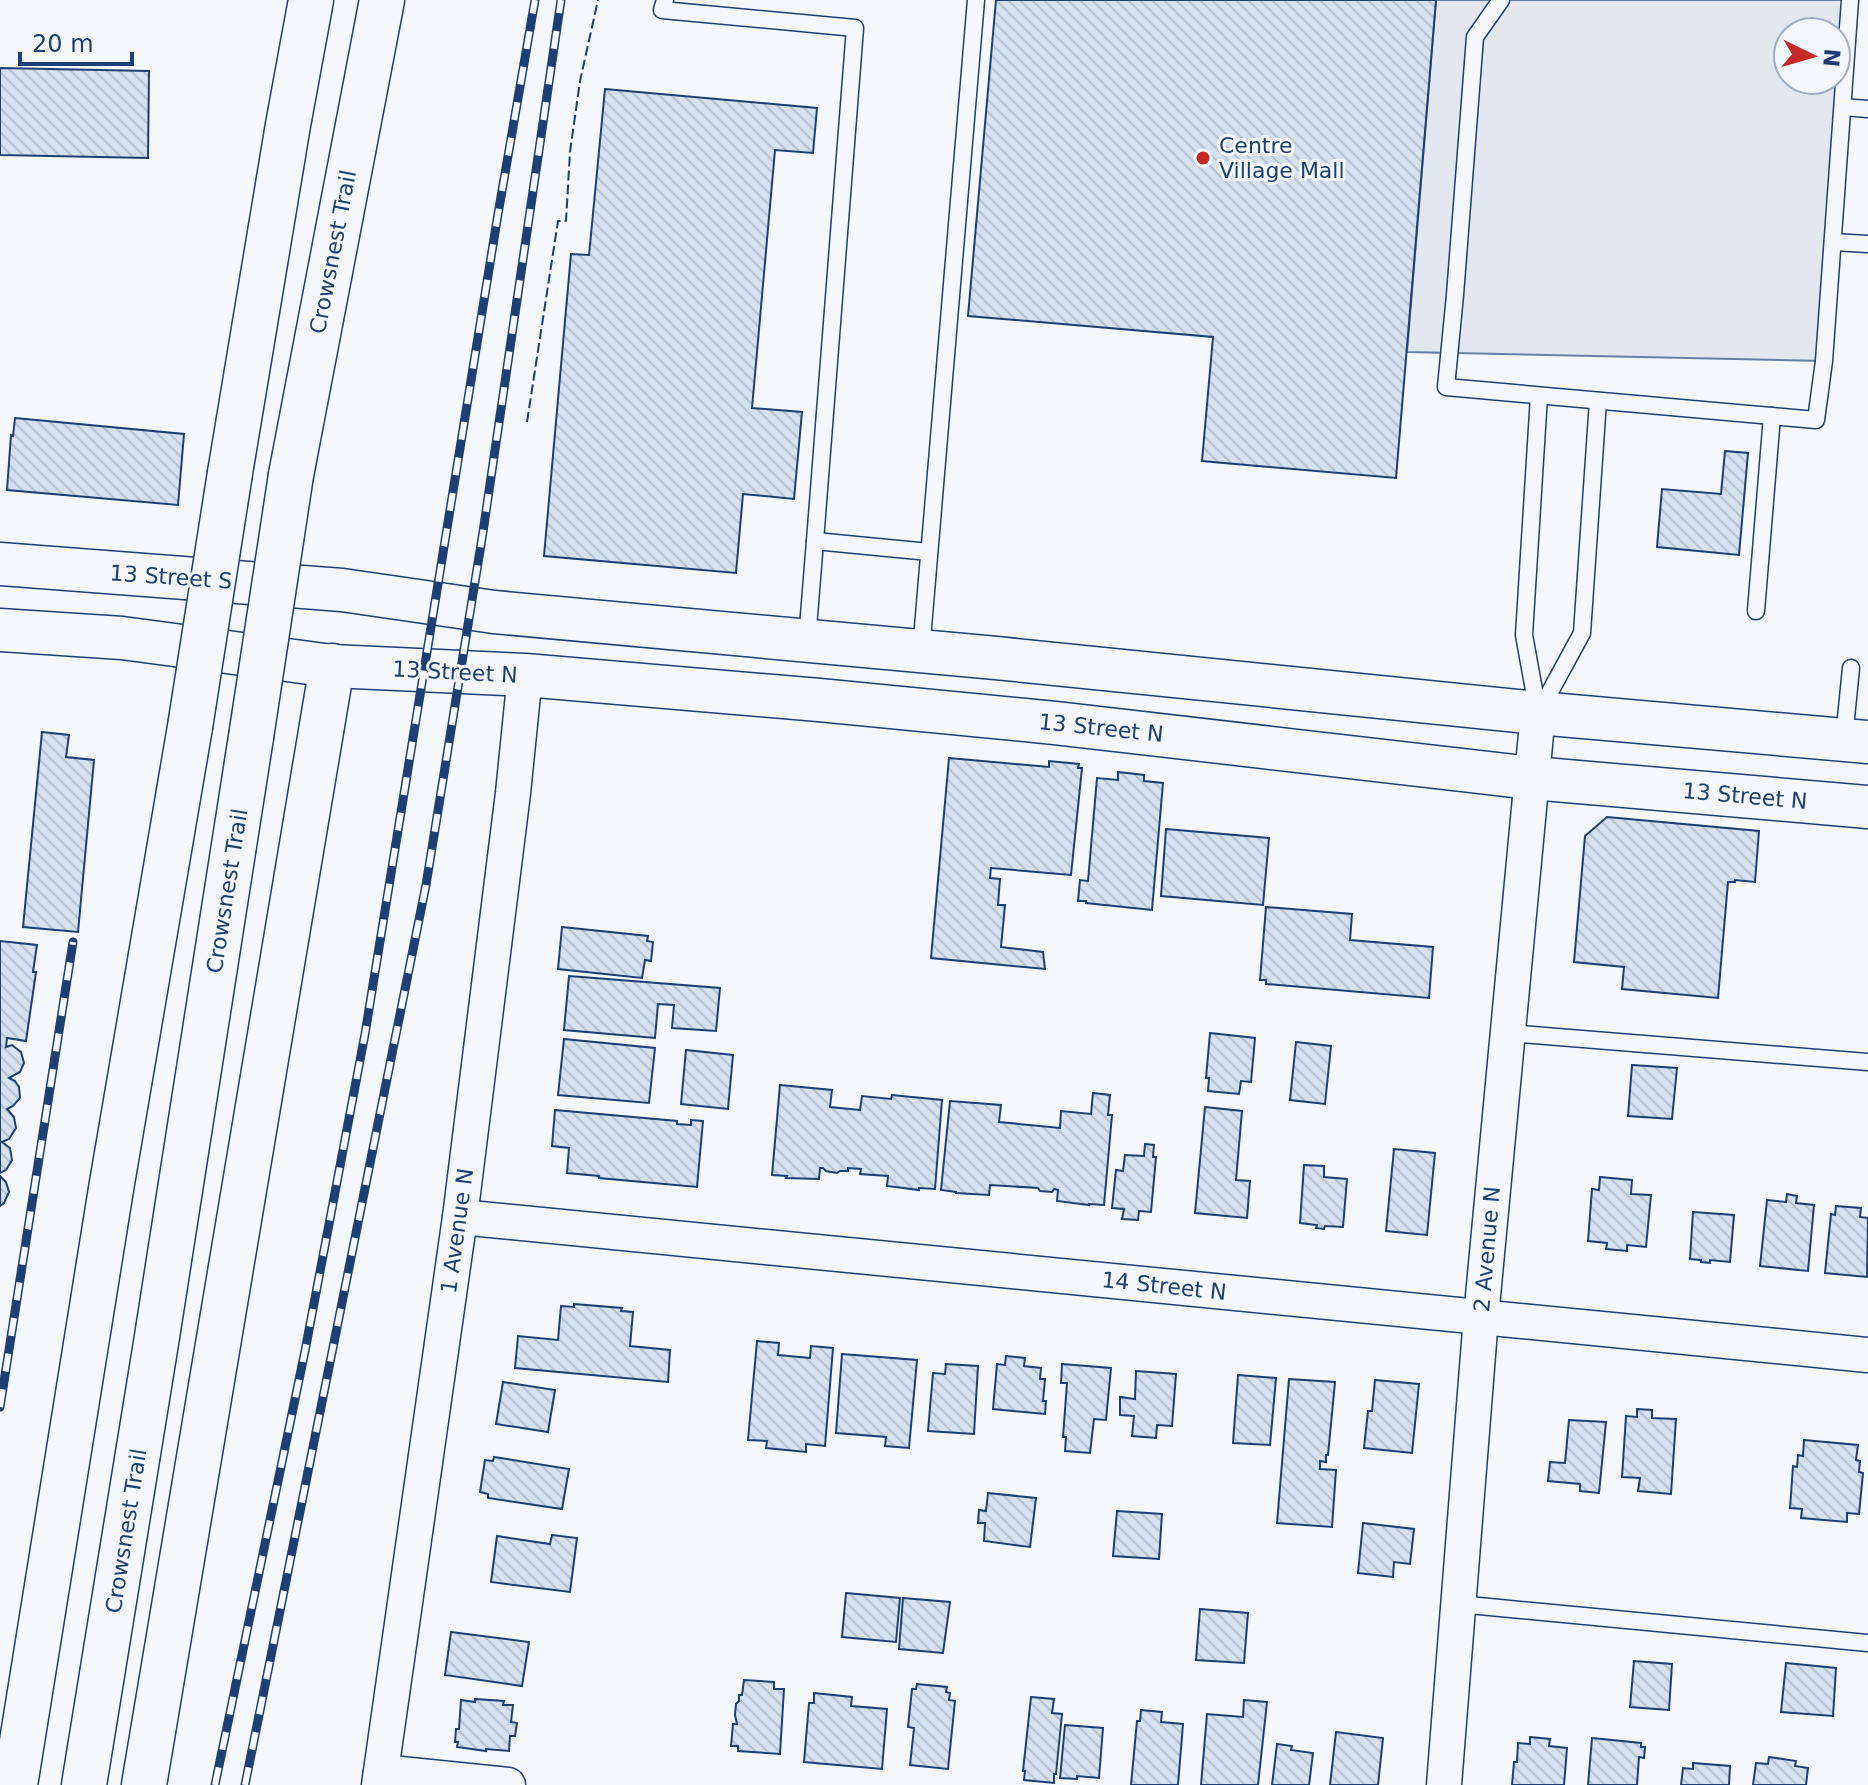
<svg xmlns="http://www.w3.org/2000/svg" width="1868" height="1785" font-family="'DejaVu Sans',sans-serif">
<style>
.parking{fill:#e3e8f0;stroke:#687fa3;stroke-width:2;fill-rule:evenodd}
.building{fill:url(#building-back-hatch);stroke:#1d3f73;stroke-width:2}
.lines{fill:none;stroke-linecap:round;stroke-linejoin:round}
.service-casing{stroke:#1d3f73;stroke-width:19}
.minor-casing{stroke:#1d3f73;stroke-width:37}
.tertiary-casing{stroke:#1d3f73;stroke-width:45}
.motorway-casing{stroke:#1d3f73;stroke-width:47}
.service{stroke:#f4f7fb;stroke-width:16}
.minor{stroke:#f4f7fb;stroke-width:34}
.tertiary{stroke:#f4f7fb;stroke-width:42}
.motorway{stroke:#f4f7fb;stroke-width:44}
.rail-casing{stroke:#1d3f73;stroke-width:9}
.rail{stroke:#f4f7fb;stroke-width:6;stroke-dasharray:18;stroke-linecap:butt}
.motorway-bridge-casing{stroke:#1d3f73;stroke-width:47;stroke-linecap:butt}
.motorway-bridge{stroke:#f4f7fb;stroke-width:44}
.fence{stroke:#1d3f73;stroke-width:2;stroke-dasharray:10 4;stroke-linecap:butt}
.poi-dot{fill:#c62828;stroke:#f4f7fb;stroke-width:3}
.labels{text-anchor:middle;dominant-baseline:central;stroke-width:6;stroke-linejoin:round;paint-order:stroke}
.poi-label{font-size:22px;fill:#1d3f73;stroke:#f4f7fb;text-anchor:start}
.street-label{font-size:22px;fill:#1d3f73;stroke:#f4f7fb}
</style>
<defs>
<pattern id="building-back-hatch" width="6" height="6" patternUnits="userSpaceOnUse" patternTransform="scale(2)"><rect width="6" height="6" fill="#d5e0f0"/><path d="M-1 5l2 2M0 0l6 6M5-1l2 2" fill="none" stroke="#b6c1d1"/></pattern>
</defs>
<rect width="100%" height="100%" fill="#f4f7fb"/>
<!-- parking -->
<path class="parking" d="M1436,0H1850L1824,361L1407,352ZM1788,32H1836V80H1788Z"/>
<!-- building -->
<g class="building">
<path d="M996,0H1436L1396,478L1202,461L1213,337L968,316Z"/>
<path d="M0,68L149,71L148,158L0,155Z"/>
<path d="M605,89L817,108L813,153L775,150L752,408L802,412L794,499L743,494L736,573L544,556L571,254L589,255Z"/>
<path d="M15,418L184,434L178,505L7,490L11,435L13,436Z"/>
<path d="M1725,451L1748,453L1739,555L1657,547L1662,489L1721,494Z"/>
<path d="M42,732L69,735L66,757L94,760L78,932L23,927Z"/>
<path d="M949,758L1049,767V761L1079,764L1078,768H1082L1071,875L991,868L990,878L1000,879L998,905H1005L1001,947L1043,952L1045,969L931,958Z"/>
<path d="M1118,772L1144,775V781L1163,783L1152,910L1086,903V901H1078L1080,880L1088,881L1097,778L1118,780Z"/>
<path d="M1607,817L1759,831L1755,882L1735,880V882H1728L1718,998L1622,989L1624,967L1574,962L1585,836Z"/>
<path d="M1166,829L1269,838L1263,905L1161,896Z"/>
<path d="M1266,907L1352,914L1350,940L1433,947L1429,998L1266,984V980H1260Z"/>
<path d="M562,927L648,936L647,941L653,942L651,961L645,960L642,978L558,969Z"/>
<path d="M0,941L37,945L33,972H36L26,1041L7,1038L6,1047L12,1045L21,1052L24,1063L20,1072L9,1078L15,1081L19,1087L20,1098L13,1106L7,1109L14,1117L16,1128L9,1139L2,1142L10,1148L12,1160L6,1170L0,1173Z"/>
<path d="M569,976L720,988L716,1031L672,1028L674,1005L658,1004L655,1038L564,1030Z"/>
<path d="M1210,1033L1255,1038L1251,1082L1241,1081L1239,1094L1208,1091L1209,1078H1206Z"/>
<path d="M564,1039L655,1048L649,1103L558,1095Z"/>
<path d="M1296,1042L1331,1046L1325,1104L1290,1100Z"/>
<path d="M686,1050L733,1055L728,1109L681,1104Z"/>
<path d="M1632,1065L1677,1068L1672,1119L1628,1116Z"/>
<path d="M780,1085L832,1090L830,1107L860,1110L862,1096L891,1099L892,1095L942,1100L935,1189L919,1188V1190L887,1186L888,1176L860,1174L861,1169L848,1168V1171H840L837,1173L826,1171L823,1168H820L819,1179L786,1178L787,1176L772,1175Z"/>
<path d="M1093,1093L1110,1095L1108,1115H1112L1104,1205L1089,1204V1205L1057,1201L1058,1190L1054,1189L1052,1192L1040,1191L1038,1188L990,1185L989,1195L956,1193V1192L941,1190L950,1101L1001,1105L999,1122L1060,1128L1061,1111L1091,1114Z"/>
<path d="M1205,1107L1242,1111L1236,1180L1250,1181L1247,1218L1195,1213Z"/>
<path d="M555,1110L677,1121V1124L691,1125V1120L703,1121L697,1187L599,1178V1176L567,1173L569,1148L552,1146Z"/>
<path d="M1145,1144L1154,1145L1153,1157H1156L1151,1212L1139,1211L1138,1220L1122,1219L1124,1209L1112,1208L1116,1170L1123,1171L1125,1155L1144,1156Z"/>
<path d="M1394,1149L1435,1153L1427,1235L1386,1231Z"/>
<path d="M1304,1165L1324,1166V1177L1347,1179L1343,1227L1325,1226L1324,1229L1316,1228L1317,1225L1300,1223Z"/>
<path d="M0,1176L6,1182L9,1192L4,1203L0,1206Z"/>
<path d="M1600,1177L1632,1180L1631,1194L1651,1195L1646,1247L1627,1245V1251L1606,1249L1607,1243L1588,1241L1592,1189L1599,1190Z"/>
<path d="M1787,1194L1797,1196L1796,1203L1814,1205L1808,1271L1760,1266L1767,1200L1786,1202Z"/>
<path d="M1836,1206L1861,1208L1860,1217L1868,1218L1867,1277L1825,1273L1831,1214L1835,1215Z"/>
<path d="M1693,1212L1734,1215L1730,1262L1710,1260V1263L1701,1262V1260L1690,1259Z"/>
<path d="M574,1304L622,1308L621,1311L633,1312L630,1346L670,1350L668,1382L515,1368L518,1336L558,1340L561,1306L574,1307Z"/>
<path d="M757,1341L779,1343L778,1355L810,1358L811,1346L833,1348L825,1446L806,1444V1452L766,1448L767,1441L748,1440Z"/>
<path d="M842,1354L917,1360L909,1448L885,1446L886,1437L836,1433Z"/>
<path d="M1006,1356L1025,1358L1024,1366L1041,1368L1040,1379H1045L1043,1401H1046L1045,1414L993,1409L997,1364L1005,1365Z"/>
<path d="M946,1364L978,1366L974,1434L928,1431L933,1373L945,1374Z"/>
<path d="M1062,1364L1111,1368L1106,1420L1094,1419L1090,1453L1065,1451L1066,1437H1063L1067,1383H1061Z"/>
<path d="M1136,1371L1176,1374L1172,1426L1157,1425L1156,1438L1132,1436L1134,1416L1120,1415V1397L1135,1399Z"/>
<path d="M1238,1375L1276,1378L1270,1445L1233,1443Z"/>
<path d="M1289,1379L1335,1382L1328,1455H1326V1462L1320,1461V1469L1336,1470L1332,1527L1277,1523Z"/>
<path d="M1375,1380L1419,1384L1412,1453L1364,1448L1368,1411H1372Z"/>
<path d="M503,1382L555,1390L548,1432L496,1424Z"/>
<path d="M1637,1409L1652,1410V1418L1676,1419L1671,1494L1638,1491L1640,1478L1622,1477L1626,1416L1637,1417Z"/>
<path d="M1569,1420L1606,1422L1599,1493L1580,1491V1484L1548,1481L1550,1462L1565,1463Z"/>
<path d="M1804,1440L1858,1445L1856,1460L1860,1461L1859,1472L1863,1473L1859,1514L1847,1513V1522L1801,1518L1802,1509L1790,1508L1793,1466L1797,1467L1798,1455L1803,1456Z"/>
<path d="M494,1457L569,1469L562,1509L488,1498V1494L480,1492L485,1460L493,1461Z"/>
<path d="M988,1493L1036,1498L1030,1547L984,1541L985,1523H978L979,1510L986,1511Z"/>
<path d="M1117,1511L1162,1514L1159,1559L1113,1556Z"/>
<path d="M1363,1523L1414,1529L1410,1564L1394,1562L1393,1577L1358,1573Z"/>
<path d="M552,1535L577,1538L570,1592L491,1582L497,1536L550,1544Z"/>
<path d="M846,1593L900,1598L896,1642L842,1637Z"/>
<path d="M903,1598L950,1602L943,1653L899,1649Z"/>
<path d="M1200,1609L1248,1613L1244,1663L1196,1660Z"/>
<path d="M451,1632L529,1642L522,1686L445,1675Z"/>
<path d="M1634,1661L1672,1664L1669,1710L1630,1707Z"/>
<path d="M1786,1663L1836,1668L1833,1716L1781,1712Z"/>
<path d="M744,1680L774,1682V1689H784L780,1754L738,1751V1746H731L733,1724H737L735,1715L736,1704L739,1701V1695H742Z"/>
<path d="M917,1684L947,1687L946,1692L950,1693L949,1700L955,1701L948,1769L910,1765L914,1728L908,1727L912,1689H916Z"/>
<path d="M814,1693L852,1697L851,1706L887,1709L882,1769L804,1762L809,1703H814Z"/>
<path d="M1031,1697L1054,1699L1052,1713L1062,1714L1056,1774H1054V1783L1024,1780L1025,1771H1023Z"/>
<path d="M475,1699L504,1701L503,1705H513L511,1722L517,1723L515,1736H510L509,1751L486,1749V1751L457,1747L458,1742H455L456,1729H459L461,1700L475,1702Z"/>
<path d="M1244,1700L1267,1702L1258,1785H1201L1207,1714L1243,1717Z"/>
<path d="M1141,1710L1162,1712L1161,1722L1183,1724L1178,1785H1131L1137,1721H1140Z"/>
<path d="M1065,1725L1103,1728L1099,1778L1077,1776V1779L1060,1778Z"/>
<path d="M1336,1732L1383,1738L1378,1785H1330Z"/>
<path d="M1530,1737L1550,1739L1549,1746L1567,1748L1564,1785H1512L1514,1762H1517L1518,1743L1530,1744Z"/>
<path d="M1592,1738L1641,1743V1747H1645L1644,1758L1639,1757L1637,1785H1588Z"/>
<path d="M1277,1744L1292,1746L1291,1750L1313,1753L1309,1785H1272Z"/>
<path d="M1769,1757L1796,1761L1795,1766L1808,1768L1806,1785H1753L1756,1763L1768,1764Z"/>
<path d="M1693,1763L1730,1766L1729,1785H1681L1683,1768L1693,1769Z"/>
</g>
<g class="lines">
<!-- service casing -->
<g class="service-casing">
<g id="service">
<path d="M665,0L662,10L855,28L815,541"/>
<path d="M1501,0L1475,37L1455,295L1446,387L1816,420L1824,361L1850,0"/>
<path d="M1843,107L1868,109"/>
<path d="M1833,242L1868,244"/>
<path d="M1756,611L1772,416"/>
<path d="M807,640L815,541L929,552"/>
<path d="M921,651L976,0"/>
<path d="M1538,712L1524,635L1539,396"/>
<path d="M1539,712L1582,633L1598,401"/>
<path d="M1844,738L1851,668"/>
<path d="M1508,1033L1868,1062"/>
<path d="M1458,1604L1868,1643"/>
</g>
</g>
<!-- minor casing -->
<g class="minor-casing">
<g id="minor">
<path d="M460,1217L1868,1355"/>
<path d="M381,1772L508,1785"/>
<path d="M379,1785L460,1217L513,793L525,675"/>
<path d="M1444,1785L1481,1317L1538,713"/>
</g>
</g>
<!-- tertiary casing -->
<g class="tertiary-casing">
<g id="tertiary">
<path d="M0,564L342,590L494,612L996,658L1538,713L1868,742"/>
<path d="M0,630L122,638L332,666L525,675L819,700L1055,723L1532,778L1868,807"/>
</g>
</g>
<!-- motorway casing -->
<g class="motorway-casing">
<g id="motorway">
<path d="M230,473L288,125L311,0"/>
<path d="M291,475L382,0"/>
<path d="M15,1785L111,1189L190,727"/>
<path d="M84,1785L156,1343L251,737"/>
<path d="M144,1785L332,666"/>
</g>
</g>
<!-- service -->
<use href="#service" class="service"/>
<!-- minor -->
<use href="#minor" class="minor"/>
<!-- tertiary -->
<use href="#tertiary" class="tertiary"/>
<!-- motorway -->
<use href="#motorway" class="motorway"/>
<!-- rail casing -->
<g class="rail-casing">
<g id="rail">
<path d="M0,1407L73,942"/>
<path d="M215,1785L305,1351L365,1034L498,214L535,0"/>
<path d="M245,1785L426,885L483,532L561,0"/>
</g>
</g>
<!-- rail -->
<use href="#rail" class="rail"/>
<!-- motorway-bridge casing -->
<g class="motorway-bridge-casing">
<g id="motorway-bridge">
<path d="M190,727L230,473"/>
<path d="M251,737L291,475"/>
</g>
</g>
<!-- motorway-bridge -->
<use href="#motorway-bridge" class="motorway-bridge"/>
<!-- fence -->
<path class="fence" d="M527,422L558,221H566L570,152L580,81L598,0"/>
</g>
<!-- markers -->
<circle class="poi-dot" cx="1203" cy="158" r="8"/>
<g class="labels">
<!-- poi labels -->
<g class="poi-label">
<text x="1219" y="145">Centre<tspan x="1219" dy="25">Village Mall</tspan></text>
</g>
<!-- street labels -->
<g class="street-label">
<text transform="translate(333 252) rotate(-79)">Crowsnest Trail</text>
<text transform="translate(171 577) rotate(4)">13 Street S</text>
<text transform="translate(455 672) rotate(3)">13 Street N</text>
<text transform="translate(1101 728) rotate(6)">13 Street N</text>
<text transform="translate(1745 796) rotate(5)">13 Street N</text>
<text transform="translate(227 891) rotate(-81)">Crowsnest Trail</text>
<text transform="translate(457 1231) rotate(-82)">1 Avenue N</text>
<text transform="translate(1487 1249) rotate(-85)">2 Avenue N</text>
<text transform="translate(1164 1286) rotate(6)">14 Street N</text>
<text transform="translate(126 1531) rotate(-81)">Crowsnest Trail</text>
</g>
</g>
<!-- north arrow -->
<g transform="translate(1812 56) rotate(95)"><circle r="38" fill="#f4f7fb" stroke="#9eadc5" stroke-width="2"/>
<path d="M0-6L14 30L0 20L-14 30Z" fill="#c62828"/>
<text y="-12" font-size="22" font-weight="bold" text-anchor="middle" fill="#1d3f73">N</text>
</g>
<!-- scale -->
<path d="M20 52v12h112v-12" fill="none" stroke="#1d3f73" stroke-width="4"/>
<text x="32" y="52" font-size="24" fill="#1d3f73" stroke="#f4f7fb" stroke-width="6" paint-order="stroke">20 m</text>
</svg>
